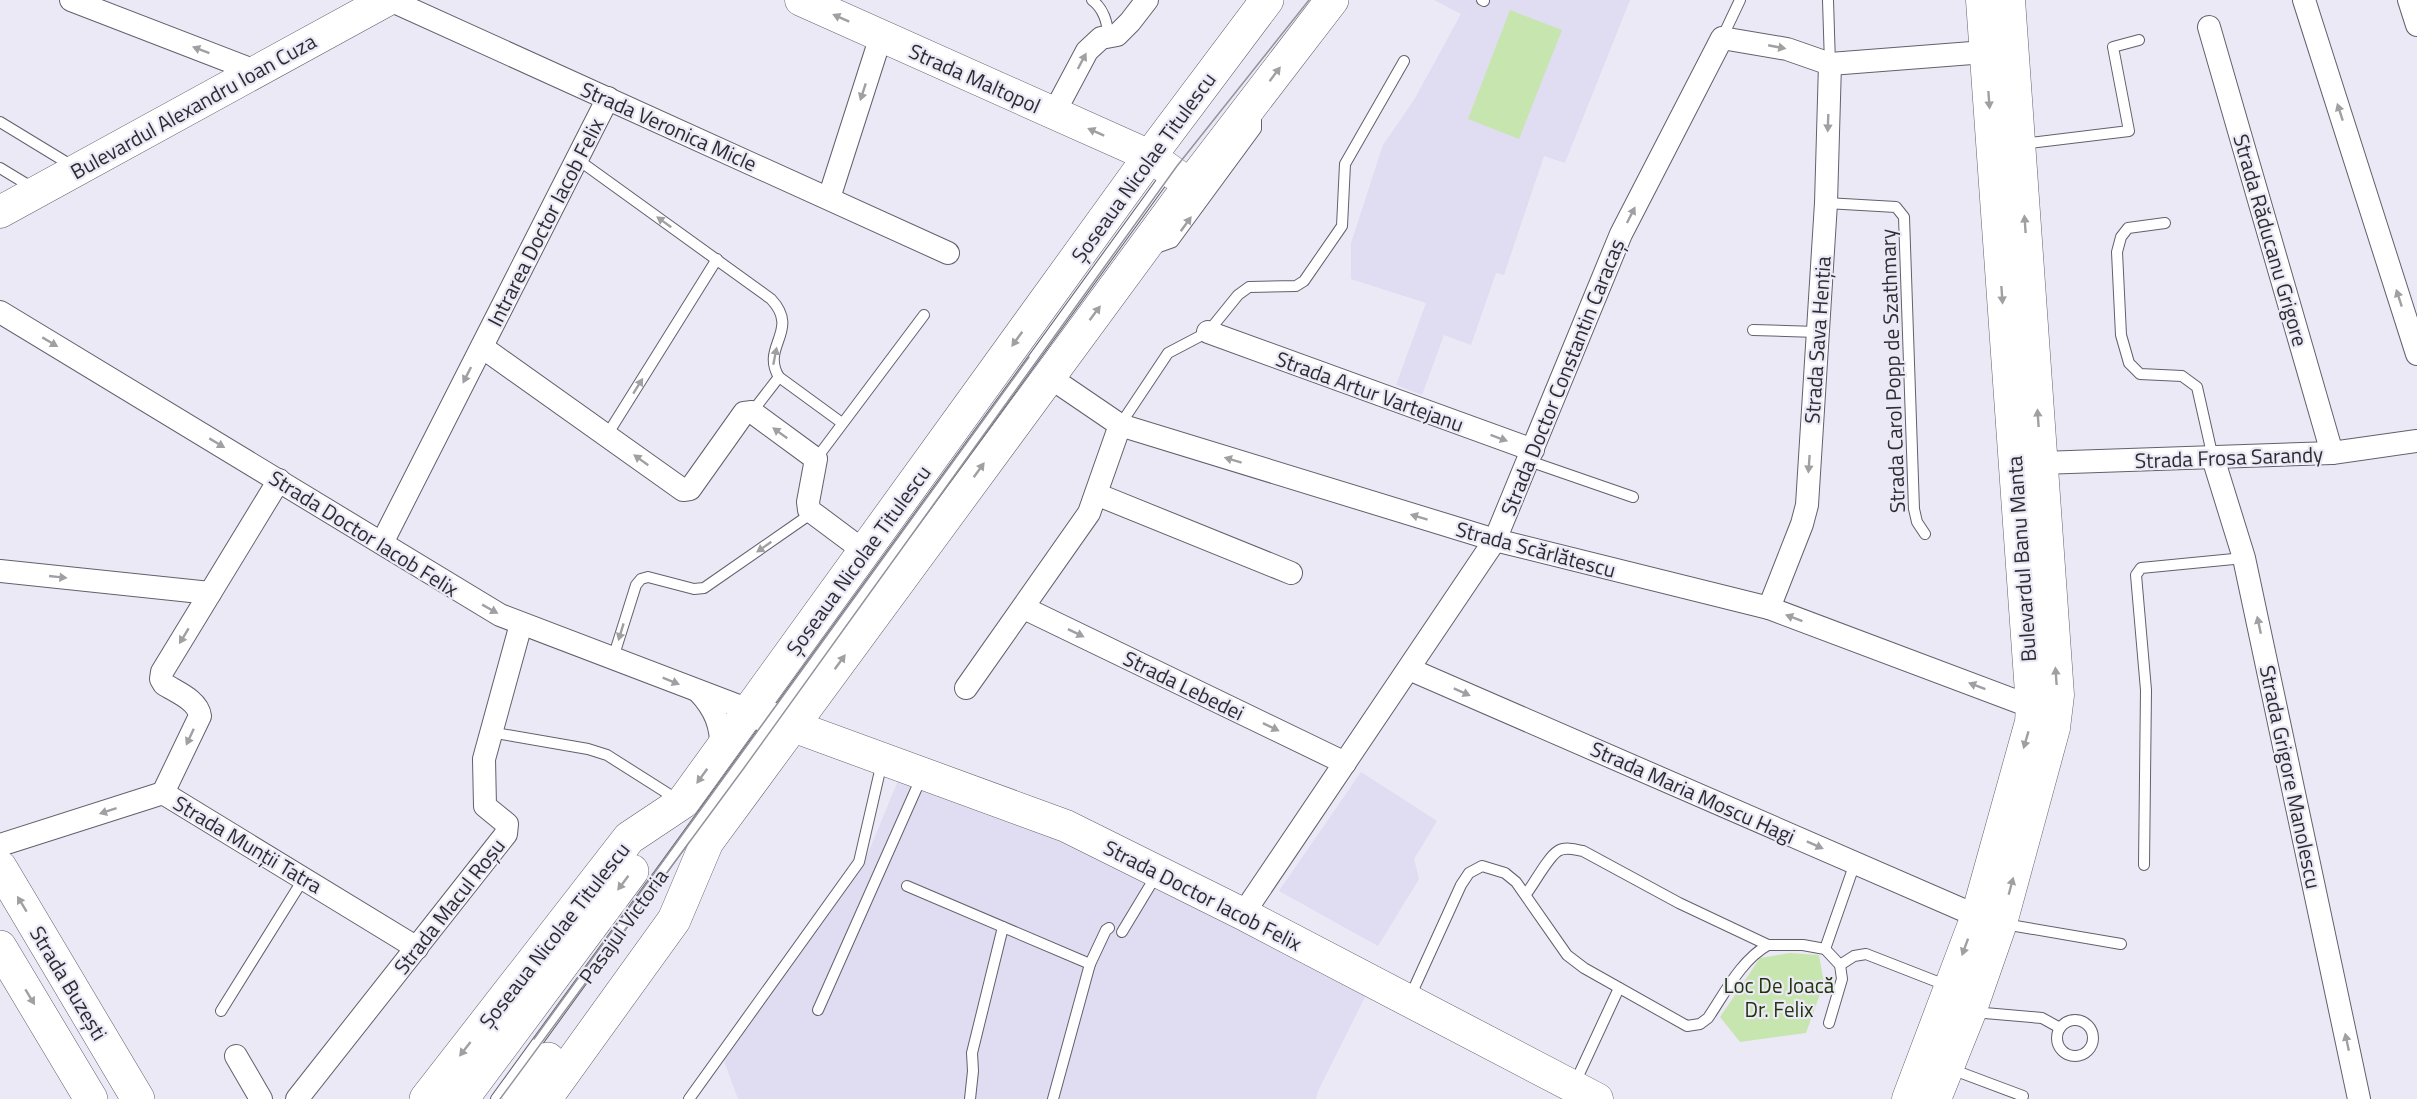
<svg xmlns="http://www.w3.org/2000/svg" width="2417" height="1099" font-family="'Titillium Web',sans-serif">
<style>
.built{fill:#e0dcf1}
.green{fill:#c7e5af}
.lines{fill:none;stroke-linecap:round;stroke-linejoin:round}
.lane-casing{stroke:#62606c;stroke-width:12}
.street-casing{stroke:#62606c;stroke-width:24}
.secondary-casing{stroke:#62606c;stroke-width:33}
.primary-casing{stroke:#62606c;stroke-width:34}
.lane{stroke:#fff;stroke-width:10}
.street{stroke:#fff;stroke-width:22}
.secondary{stroke:#fff;stroke-width:32}
.primary{stroke:#fff;stroke-width:33}
.tram{stroke:#95939d;stroke-width:1.5}
.oneway{fill:#a0a0a2}
.labels{text-anchor:middle;dominant-baseline:central;stroke-width:4.5;stroke-linejoin:round;paint-order:stroke}
.street-label{font-size:21px;fill:#2d2c31;stroke:#ece9f7}
.park-label{font-size:21px;fill:#1f3409;stroke:#ece9f7}
</style>
<rect width="100%" height="100%" fill="#ece9f7"/>
<!-- built -->
<g class="built">
<path d="M1434,0H1630L1565,163L1544,156L1504,275L1496,273L1471,345L1444,335L1422,395L1396,385L1426,303L1351,279V243L1383,145L1414,100L1461,14Z"/>
<path d="M1361,772L1437,821L1414,859L1419,879L1378,946L1279,891Z"/>
<path d="M899,778L1063,837L1368,991L1318,1091L1316,1099H738L724,1061L862,868Z"/>
</g>
<!-- green -->
<g class="green">
<path d="M1510,10L1562,30L1519,139L1468,119Z"/>
<path d="M1790,953L1819,955L1824,983L1806,1033L1740,1042L1720,1017L1760,958Z"/>
</g>
<g class="lines">
<!-- lane casing -->
<g class="lane-casing">
<g id="lane">
<path d="M1092,0C1104,9 1107,22 1109,37"/>
<path d="M1482,0L1484,1"/>
<path d="M1828,0L1830,64"/>
<path d="M1722,38L1740,0"/>
<path d="M0,122L74,167"/>
<path d="M2022,144L2129,131L2113,47L2139,40"/>
<path d="M577,159L771,299C801,331 760,346 779,377L842,423"/>
<path d="M0,168L33,188"/>
<path d="M1826,203L1896,207L1904,217L1914,509L1917,522L1925,534"/>
<path d="M2165,223L2128,228L2121,237L2117,252L2121,335L2129,363L2140,374L2182,376L2197,387L2213,458"/>
<path d="M1156,248L1173,242L1256,129V114"/>
<path d="M1753,330L1817,332"/>
<path d="M752,412L779,377"/>
<path d="M1120,425L1168,353L1208,332L1238,295L1249,287L1296,286L1304,281L1342,226L1345,164L1404,61"/>
<path d="M607,435L717,259"/>
<path d="M816,459L924,315"/>
<path d="M1529,461L1633,497"/>
<path d="M613,658L636,585L641,579L648,577L694,589L704,588L812,513"/>
<path d="M490,732L588,749L607,755L678,800"/>
<path d="M2144,865L2146,690L2136,575L2141,568L2244,558"/>
<path d="M907,886L1090,964"/>
<path d="M1526,894C1534,884 1548,857 1558,851C1566,846 1575,850 1583,851L1679,903L1768,945H1803L1825,949L1840,965L1842,979L1829,1023"/>
<path d="M2004,924L2121,944"/>
<path d="M1122,932L1157,874"/>
<path d="M1825,949L1855,863"/>
<path d="M1840,965L1854,956L1866,954L1948,986"/>
<path d="M1409,999L1461,885L1469,873L1482,866L1505,873L1516,882L1567,955L1584,968L1687,1026L1700,1024L1708,1018C1725,993 1741,960 1768,945"/>
<path d="M818,1010L922,776"/>
<path d="M221,1011L304,878"/>
<path d="M1973,1012L2042,1018L2060,1028"/>
<circle cx="2075" cy="1038" r="18"/>
<path d="M1951,1069L2023,1096"/>
<path d="M1574,1085L1619,988"/>
<path d="M496,1099L1168,173"/>
<path d="M689,1099L859,862L882,762"/>
<path d="M970,1099L973,1071L972,1053L1003,927"/>
<path d="M1053,1099L1090,964L1106,930L1109,928"/>
</g>
</g>
<!-- street casing -->
<g class="street-casing">
<g id="street">
<path d="M71,0L255,71"/>
<path d="M390,0L948,253"/>
<path d="M2304,0L2417,354"/>
<path d="M2409,0L2417,25"/>
<path d="M2209,27L2332,453"/>
<path d="M1054,113L1087,51L1101,38L1117,35L1130,22L1147,0"/>
<path d="M829,198L881,36"/>
<path d="M0,312L500,615L749,710"/>
<path d="M1208,332L1533,450"/>
<path d="M482,347L683,490L690,489L744,413L752,412L816,459L808,502L809,510L864,551"/>
<path d="M1048,376L1120,425L1495,540L1769,608L2032,707"/>
<path d="M2213,458L2244,558L2359,1099"/>
<path d="M2041,463L2332,453L2417,441"/>
<path d="M1096,494L1291,573"/>
<path d="M382,543L608,98"/>
<path d="M0,571L210,593"/>
<path d="M1024,608L1345,763"/>
<path d="M1769,608L1802,524L1807,505L1826,203L1830,64"/>
<path d="M1409,669L1977,916"/>
<path d="M966,688L1089,513L1120,425"/>
<path d="M699,692C715,709 722,726 721,749"/>
<path d="M163,793L200,716C198,700 176,692 164,684L161,679L162,672L279,480"/>
<path d="M0,845L163,793L417,948"/>
<path d="M1243,914L1495,540L1621,234L1722,38L1787,49L1830,64L1985,52"/>
<path d="M236,1056L261,1099"/>
<path d="M297,1099L506,834L507,824L485,806L484,759L521,624"/>
</g>
</g>
<!-- secondary casing -->
<g class="secondary-casing">
<g id="secondary">
<path d="M801,0L1150,156L1190,185"/>
<path d="M0,212L387,0"/>
<path d="M749,710L1066,826L1243,914L1597,1099"/>
<path d="M1908,1099L1977,916L2031,722L2032,707L1982,0"/>
<path d="M1935,1099L1970,1012L2001,923L2054,728L2058,695L2009,0"/>
</g>
</g>
<!-- primary casing -->
<g class="primary-casing">
<g id="primary">
<path d="M0,867L138,1099"/>
<path d="M0,947L91,1099"/>
<path d="M426,1099L629,838L683,802L1150,156L1267,0"/>
<path d="M462,1099L632,871"/>
<path d="M519,1099L548,1059"/>
<path d="M545,1099L674,920L707,842L1190,185L1332,0"/>
</g>
</g>
<!-- lane -->
<use href="#lane" class="lane"/>
<!-- street -->
<use href="#street" class="street"/>
<!-- secondary -->
<use href="#secondary" class="secondary"/>
<!-- primary -->
<use href="#primary" class="primary"/>
<!-- tram -->
<g class="tram">
<path d="M534,1039C700,812 864,584 1029,357"/>
<path d="M500,1099L744,768L1177,166L1309,0"/>
</g>
</g>
<!-- one-way arrows -->
<defs><path id="oneway-solid" d="M-6-.8H1V-3.2L6.5 0L1 3.2V.8H-6Z" transform="scale(1.5)"/></defs>
<g class="oneway">
<use href="#oneway-solid" transform="translate(841 18) rotate(-156)"/>
<use href="#oneway-solid" transform="translate(1777 47) rotate(11)"/>
<use href="#oneway-solid" transform="translate(201 50) rotate(-159)"/>
<use href="#oneway-solid" transform="translate(1082 61) rotate(-62)"/>
<use href="#oneway-solid" transform="translate(1275 74) rotate(-53)"/>
<use href="#oneway-solid" transform="translate(863 92) rotate(108)"/>
<use href="#oneway-solid" transform="translate(1989 100) rotate(86)"/>
<use href="#oneway-solid" transform="translate(2340 112) rotate(-108)"/>
<use href="#oneway-solid" transform="translate(1828 123) rotate(92)"/>
<use href="#oneway-solid" transform="translate(1096 132) rotate(-156)"/>
<use href="#oneway-solid" transform="translate(1631 215) rotate(-63)"/>
<use href="#oneway-solid" transform="translate(664 222) rotate(-144)"/>
<use href="#oneway-solid" transform="translate(1186 224) rotate(-54)"/>
<use href="#oneway-solid" transform="translate(2025 224) rotate(-94)"/>
<use href="#oneway-solid" transform="translate(2002 295) rotate(86)"/>
<use href="#oneway-solid" transform="translate(2399 298) rotate(-108)"/>
<use href="#oneway-solid" transform="translate(1095 313) rotate(-53)"/>
<use href="#oneway-solid" transform="translate(1017 339) rotate(126)"/>
<use href="#oneway-solid" transform="translate(50 342) rotate(31)"/>
<use href="#oneway-solid" transform="translate(775 356) rotate(-79)"/>
<use href="#oneway-solid" transform="translate(467 375) rotate(117)"/>
<use href="#oneway-solid" transform="translate(638 386) rotate(-58)"/>
<use href="#oneway-solid" transform="translate(2038 418) rotate(-94)"/>
<use href="#oneway-solid" transform="translate(780 433) rotate(-144)"/>
<use href="#oneway-solid" transform="translate(1499 438) rotate(20)"/>
<use href="#oneway-solid" transform="translate(217 443) rotate(31)"/>
<use href="#oneway-solid" transform="translate(641 460) rotate(-144)"/>
<use href="#oneway-solid" transform="translate(1233 460) rotate(-163)"/>
<use href="#oneway-solid" transform="translate(1809 464) rotate(94)"/>
<use href="#oneway-solid" transform="translate(979 470) rotate(-54)"/>
<use href="#oneway-solid" transform="translate(1419 517) rotate(-163)"/>
<use href="#oneway-solid" transform="translate(764 547) rotate(145)"/>
<use href="#oneway-solid" transform="translate(58 577) rotate(6)"/>
<use href="#oneway-solid" transform="translate(490 609) rotate(29)"/>
<use href="#oneway-solid" transform="translate(1794 618) rotate(-159)"/>
<use href="#oneway-solid" transform="translate(2259 625) rotate(-102)"/>
<use href="#oneway-solid" transform="translate(621 632) rotate(107)"/>
<use href="#oneway-solid" transform="translate(1076 633) rotate(26)"/>
<use href="#oneway-solid" transform="translate(184 636) rotate(121)"/>
<use href="#oneway-solid" transform="translate(840 662) rotate(-54)"/>
<use href="#oneway-solid" transform="translate(2056 676) rotate(-94)"/>
<use href="#oneway-solid" transform="translate(671 681) rotate(22)"/>
<use href="#oneway-solid" transform="translate(1977 686) rotate(-159)"/>
<use href="#oneway-solid" transform="translate(1462 692) rotate(24)"/>
<use href="#oneway-solid" transform="translate(1271 727) rotate(26)"/>
<use href="#oneway-solid" transform="translate(190 737) rotate(115)"/>
<use href="#oneway-solid" transform="translate(2026 740) rotate(106)"/>
<use href="#oneway-solid" transform="translate(702 776) rotate(126)"/>
<use href="#oneway-solid" transform="translate(108 811) rotate(162)"/>
<use href="#oneway-solid" transform="translate(1815 845) rotate(24)"/>
<use href="#oneway-solid" transform="translate(623 883) rotate(127)"/>
<use href="#oneway-solid" transform="translate(2011 886) rotate(-75)"/>
<use href="#oneway-solid" transform="translate(22 904) rotate(-121)"/>
<use href="#oneway-solid" transform="translate(1965 947) rotate(110)"/>
<use href="#oneway-solid" transform="translate(30 997) rotate(59)"/>
<use href="#oneway-solid" transform="translate(2347 1042) rotate(-102)"/>
<use href="#oneway-solid" transform="translate(465 1049) rotate(128)"/>
</g>
<g class="labels">
<!-- street labels -->
<g class="street-label">
<text transform="translate(975 78) rotate(24)">Strada Maltopol</text>
<text transform="translate(193 106) rotate(-29)">Bulevardul Alexandru Ioan Cuza</text>
<text transform="translate(669 126) rotate(24)">Strada Veronica Micle</text>
<text transform="translate(1143 167) rotate(-54)">Șoseaua Nicolae Titulescu</text>
<text transform="translate(545 222) rotate(-63)">Intrarea Doctor Iacob Felix</text>
<text transform="translate(2271 240) rotate(74)">Strada Răducanu Grigore</text>
<text transform="translate(1817 340) rotate(-86)">Strada Sava Henția</text>
<text transform="translate(1892 371) rotate(-92)">Strada Carol Popp de Szathmary</text>
<text transform="translate(1562 377) rotate(-68)">Strada Doctor Constantin Caracaș</text>
<text transform="translate(1370 391) rotate(20)">Strada Artur Vartejanu</text>
<text transform="translate(2229 457) rotate(-2)">Strada Frosa Sarandy</text>
<text transform="translate(364 533) rotate(32)">Strada Doctor Iacob Felix</text>
<text transform="translate(1536 549) rotate(15)">Strada Scărlătescu</text>
<text transform="translate(2021 559) rotate(-94)">Bulevardul Banu Manta</text>
<text transform="translate(858 560) rotate(-54)">Șoseaua Nicolae Titulescu</text>
<text transform="translate(1184 685) rotate(26)">Strada Lebedei</text>
<text transform="translate(2291 777) rotate(78)">Strada Grigore Manolescu</text>
<text transform="translate(1693 792) rotate(24)">Strada Maria Moscu Hagi</text>
<text transform="translate(248 844) rotate(31)">Strada Munții Tatra</text>
<text transform="translate(1203 895) rotate(27)">Strada Doctor Iacob Felix</text>
<text transform="translate(449 906) rotate(-52)">Strada Macul Roșu</text>
<text transform="translate(623 926) rotate(-54)">Pasajul Victoria</text>
<text transform="translate(554 935) rotate(-52)">Șoseaua Nicolae Titulescu</text>
<text transform="translate(69 983) rotate(59)">Strada Buzești</text>
</g>
<!-- park labels -->
<g class="park-label">
<text x="1779" y="985">Loc De Joacă<tspan x="1779" dy="24">Dr. Felix</tspan></text>
</g>
</g>
</svg>
